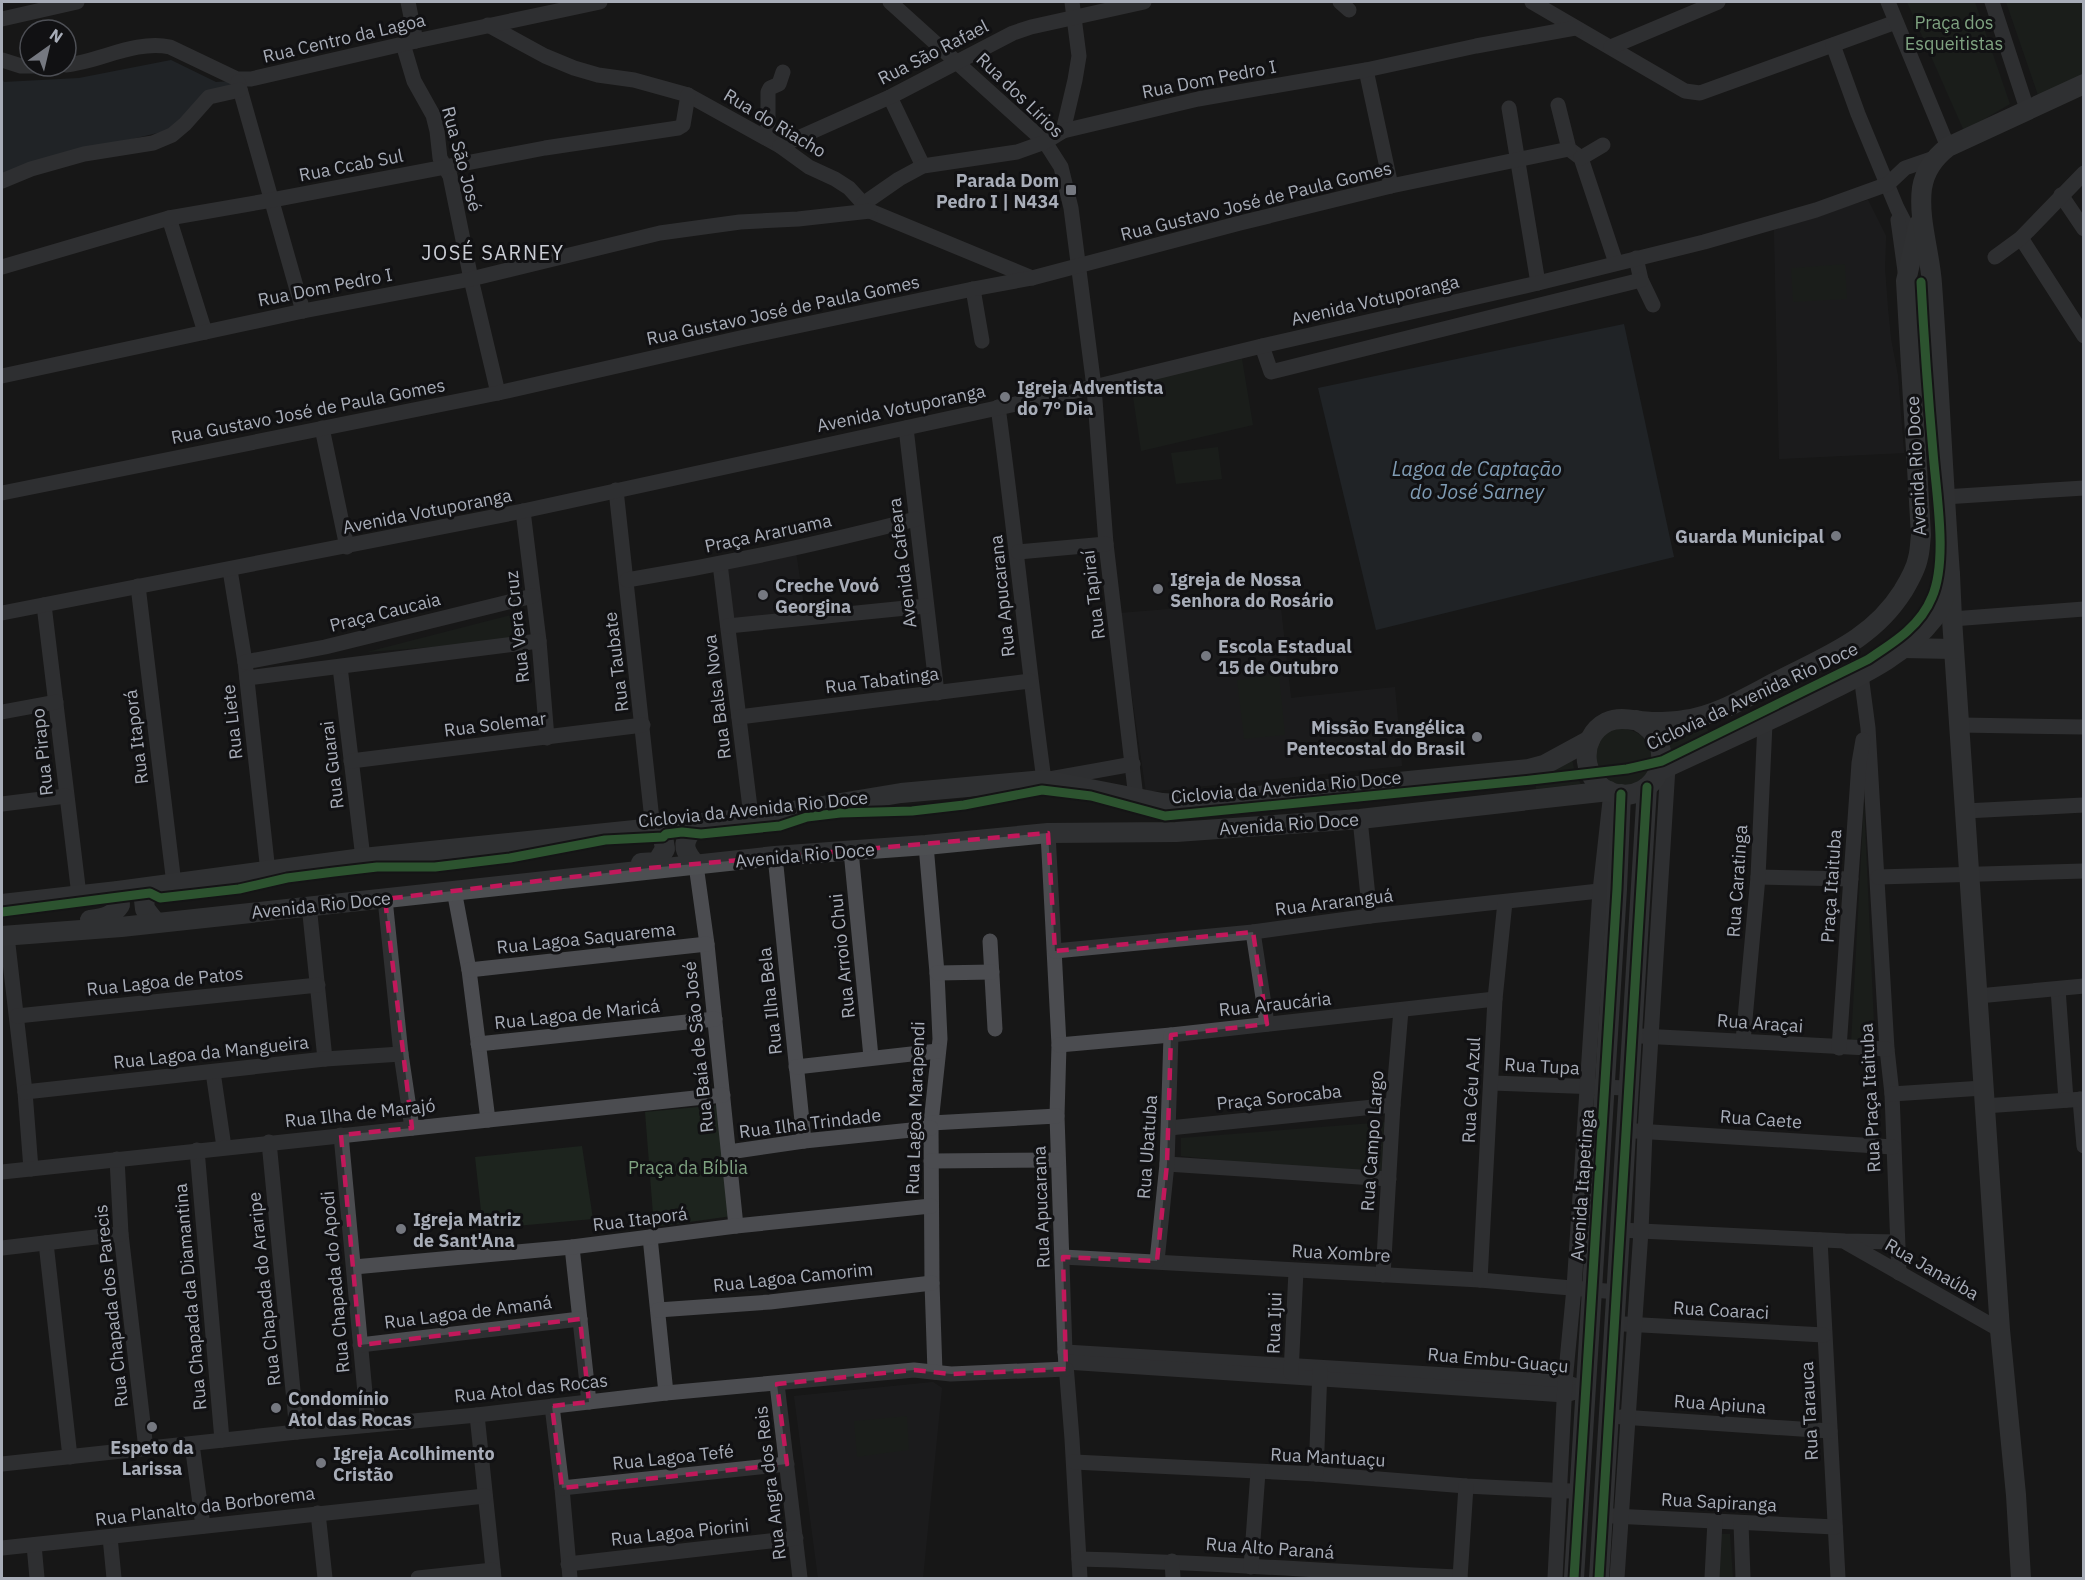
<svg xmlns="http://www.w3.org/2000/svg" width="2085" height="1580" font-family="'IBM Plex Sans',sans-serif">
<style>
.built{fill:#212123}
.green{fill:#1d241e}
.water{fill:#2a3239}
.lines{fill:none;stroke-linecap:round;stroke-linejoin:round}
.minor{stroke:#4b4c50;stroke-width:15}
.major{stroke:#4d4f52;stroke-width:20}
.cycleway-casing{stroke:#111113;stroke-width:13}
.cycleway{stroke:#469c4c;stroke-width:9}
.marked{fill:none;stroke:#c2185b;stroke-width:4.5;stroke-dasharray:12 8;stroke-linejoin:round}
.poi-dot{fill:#757880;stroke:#111113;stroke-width:2}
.labels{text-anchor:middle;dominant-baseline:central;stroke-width:6;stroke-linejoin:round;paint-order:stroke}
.park-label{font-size:18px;fill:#7fa381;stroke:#111113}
.street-label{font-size:18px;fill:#a8adb8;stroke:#111113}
.poi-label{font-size:18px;font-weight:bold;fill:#a8adb8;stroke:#111113;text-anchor:start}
.neighbourhood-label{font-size:20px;letter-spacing:1.5px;fill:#c9ccd4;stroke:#111113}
.water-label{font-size:20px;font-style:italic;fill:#7f9bb3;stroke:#111113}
</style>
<rect width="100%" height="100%" fill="#171717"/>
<!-- built -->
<g class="built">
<path d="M1868,200L1886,236L1885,269L1888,309L1891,339L1898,376L1904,453L1779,459L1774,228Z"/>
<path d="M796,552L806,620L729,630L721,569Z"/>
<path d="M1280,600L1291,698L1395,687L1402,766L1146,792L1120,613Z"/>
<path d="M933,1382L942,1388L923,1578H818L794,1396Z"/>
</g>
<!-- green -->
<g class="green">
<path d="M1907,2H1975L2010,104L1964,131Z"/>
<path d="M2006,2H2083V77L2039,98Z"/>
<path d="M1845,264L1847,299L1793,302L1791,268Z"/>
<path d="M1242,359L1253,425L1141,451L1131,383Z"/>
<path d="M1218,447L1222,479L1176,484L1171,453Z"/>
<path d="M523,612L526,640L367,652Z"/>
<path d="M1279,674L1285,735L1244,739L1237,680Z"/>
<path d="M1618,727C1644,733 1645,736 1655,760L1591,770L1597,736Z"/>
<path d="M1706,727L1710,734L1669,753L1661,733Z"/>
<path d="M1572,759L1575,773L1533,776Z"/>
<path d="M1654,766L1652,774L1626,792L1594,775Z"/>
<path d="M1577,778L1581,784L1536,789L1535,782Z"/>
<path d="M1864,802L1875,1046L1851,1044Z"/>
<path d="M719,1105L732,1216L654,1227L645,1112Z"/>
<path d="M1386,1122L1382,1177L1181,1156V1138Z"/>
<path d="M582,1146L593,1219L483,1229L475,1157Z"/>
<path d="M907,1416L909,1450L857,1457L854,1421Z"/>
<path d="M1718,1534H1730L1733,1578H1718Z"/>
</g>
<!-- water -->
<g class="water">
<path d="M171,60L216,82L234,81V89L170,130L98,147L2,177V78L4,82L79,78Z"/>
<path d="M1624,324L1674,557L1376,630L1318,388Z"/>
</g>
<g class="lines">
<!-- minor -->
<g class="minor">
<path d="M408,2L416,41"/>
<path d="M890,2L1045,142L1061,167L1071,208L1094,387L1106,544L1136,798"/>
<path d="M1340,2L1349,10"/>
<path d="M1532,2L1685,91L1700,93L1896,22"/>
<path d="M1888,2L1948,147"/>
<path d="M1992,2L2027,109"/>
<path d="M2,19L77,2"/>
<path d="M488,25L545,56L574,68L598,75L634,80L688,95L780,146L809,167L835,179L849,188L870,211L1032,278"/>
<path d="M403,44L414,81L433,115L437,131L440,158L450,176L471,279L498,393"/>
<path d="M1833,45L1858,114L1897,208L1917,247"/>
<path d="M1611,47L1718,2"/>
<path d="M2,60L21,66H46"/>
<path d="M66,65C101,61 135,40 170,47L237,79H251L416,41L600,2"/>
<path d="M1366,70L1391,186"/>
<path d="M238,82L303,311"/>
<path d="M890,97L923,166"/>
<path d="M1558,105L1569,149L1581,158L1616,263"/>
<path d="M1509,108L1538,283"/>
<path d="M1063,131L1075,80L1079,56L1072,2"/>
<path d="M768,139V92L770,88L779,84L783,72"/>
<path d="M780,146L892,96L1013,33L1031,27L1144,2"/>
<path d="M1581,158L1603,145"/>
<path d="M2,181L31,169L84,154L153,143L172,135L185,124L209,97L240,90"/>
<path d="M2061,195L2084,229"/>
<path d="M863,204L899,179L923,166L1017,152L1045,142L1063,131L1198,99L1366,70L1476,46L1575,28"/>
<path d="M169,218L205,332"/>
<path d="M1898,220L1905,271"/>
<path d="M2021,238L2084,336"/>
<path d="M1995,257L2021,238L2084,173"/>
<path d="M1636,258L1641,280L1653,305"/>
<path d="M2,267L169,218L272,200L545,148L678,128L683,125L688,95"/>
<path d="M973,289L982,341"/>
<path d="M1262,346L1271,372L1641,280"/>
<path d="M2,376L303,311L471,279L660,233L740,222L798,219L870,211"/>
<path d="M998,407C1015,531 1027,656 1044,780L1133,764"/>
<path d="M322,428L347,547"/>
<path d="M906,428L937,693"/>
<path d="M616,490L653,829"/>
<path d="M2,493L498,393L740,338L973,289L1032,278L1240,223L1391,186L1569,149"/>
<path d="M1944,497L2084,488"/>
<path d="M523,511L539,641L547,738"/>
<path d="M1018,552L1106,544"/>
<path d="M720,564L752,824"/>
<path d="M230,570L245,662L268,872"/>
<path d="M627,580C725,564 819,544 916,519"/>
<path d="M138,586L174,884"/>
<path d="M44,605L79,895"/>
<path d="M2,613L523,511L1094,387L1262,346L1538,283L1704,242L1816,210L1888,184L1905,168L1934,158"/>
<path d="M1952,619L2084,609"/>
<path d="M728,626L926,606"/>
<path d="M245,662L325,647L533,596"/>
<path d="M340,667L363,858"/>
<path d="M1861,675L1868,728L1887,1049L1892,1094L1899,1273"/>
<path d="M247,678L539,641"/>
<path d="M2,712L56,702"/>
<path d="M739,717L1030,681"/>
<path d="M1960,725L2084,727"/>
<path d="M351,761L643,725"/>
<path d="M2,804L66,796"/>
<path d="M1965,811L2084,805"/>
<path d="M1360,819L1370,916"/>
<path d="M1048,833L1059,1045L1057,1116L1065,1352L1072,1439L1080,1578"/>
<path d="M926,845L937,973L940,1039L931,1123L932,1283L935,1372"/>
<path d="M851,851L871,1057"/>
<path d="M775,856L804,1141"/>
<path d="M696,865L707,944L736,1226"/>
<path d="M1758,877L1851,879"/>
<path d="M1878,877L2084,871"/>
<path d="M454,890L469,970L488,1120"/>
<path d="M385,899L401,1054L412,1128"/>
<path d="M309,905L325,1059"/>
<path d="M1253,932L1267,1024"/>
<path d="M7,936L25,1092L31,1169"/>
<path d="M990,941L995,1029"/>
<path d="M1055,951L1253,932L1370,916L1608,890"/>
<path d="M469,970L707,944"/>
<path d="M937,973L992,972"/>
<path d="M2058,989L2066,1100"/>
<path d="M1978,996L2084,986"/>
<path d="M17,1016L318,985"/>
<path d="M1641,1036L1887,1049"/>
<path d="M1743,1041L1758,877L1765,723"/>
<path d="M478,1044L715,1019"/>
<path d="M1059,1045L1171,1035L1495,999"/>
<path d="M1839,1048L1859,763L1863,740"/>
<path d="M796,1067L938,1051"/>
<path d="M213,1072L224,1147"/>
<path d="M1492,1083L1627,1088"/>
<path d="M25,1092L325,1059L401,1054"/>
<path d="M1892,1094L1983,1088"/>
<path d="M2080,1099L2084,1146"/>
<path d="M1984,1106L2084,1099"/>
<path d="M931,1123L1057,1116"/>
<path d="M1169,1128L1393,1105"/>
<path d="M1636,1131L1893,1147"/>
<path d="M341,1135L368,1425"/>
<path d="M269,1142L297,1432"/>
<path d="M197,1150L222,1440"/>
<path d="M729,1152L804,1141L931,1128"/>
<path d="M117,1159L121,1234L146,1449"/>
<path d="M931,1161L1058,1160"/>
<path d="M1167,1164L1389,1179"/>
<path d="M2,1172L723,1095"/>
<path d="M1620,1230L1845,1241L1897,1242"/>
<path d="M650,1237L666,1393"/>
<path d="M1820,1240L1838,1578"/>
<path d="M46,1243L70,1457"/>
<path d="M1847,1243L2000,1330"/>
<path d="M572,1247L589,1402"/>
<path d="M2,1248L121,1234"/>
<path d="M1063,1257L1480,1280L1617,1292"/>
<path d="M1157,1261L1167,1164L1171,1035"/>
<path d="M354,1267L572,1247L736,1226L931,1206"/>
<path d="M1383,1275L1393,1105L1401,1010"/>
<path d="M1480,1280L1495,999L1505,902"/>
<path d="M658,1310L770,1302L932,1283"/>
<path d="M1624,1324L1824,1335"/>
<path d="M360,1345L580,1319"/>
<path d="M1065,1352L1565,1382L1574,1385"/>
<path d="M1066,1362L1565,1395L1575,1392"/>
<path d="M1291,1373L1296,1271"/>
<path d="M777,1384L800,1578"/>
<path d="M552,1406L562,1488L570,1578"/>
<path d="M477,1415L494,1578"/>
<path d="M1621,1417L1830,1431"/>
<path d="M192,1444L203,1526"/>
<path d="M1074,1462L1316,1474L1466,1486L1570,1491"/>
<path d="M2,1464L297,1432L477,1415L666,1393L914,1370L951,1374L1066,1369"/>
<path d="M1316,1474L1320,1369"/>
<path d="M562,1488L787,1464"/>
<path d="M318,1513L325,1578"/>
<path d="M1613,1516L1835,1527"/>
<path d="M1741,1523L1743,1578"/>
<path d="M110,1537L114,1578"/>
<path d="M34,1545L37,1578"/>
<path d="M2,1548L485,1496"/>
<path d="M1079,1559C1206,1562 1333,1572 1460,1577"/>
<path d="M1172,1561L1173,1578"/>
<path d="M568,1564L796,1538"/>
<path d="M1251,1567L1258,1472"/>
<path d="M418,1578L493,1570"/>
<path d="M1460,1578L1466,1486"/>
<path d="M1555,1578L1565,1382L1574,1288L1600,891L1611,792"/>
<path d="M1617,1578L1641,1231L1645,1132L1668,767"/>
<path d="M1712,1578L1715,1521"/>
</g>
<!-- major -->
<g class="major">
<path d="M1950,575L1952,619L2000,1330L2016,1495L2021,1578"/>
<path d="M1904,648L1954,649"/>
<path d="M1636,720C1683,743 1658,806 1613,793C1581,783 1577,737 1607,722C1622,715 1637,722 1652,722C1662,722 1674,722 1684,720C1716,716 1747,697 1776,682C1826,656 1872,640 1903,591C1909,581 1916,569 1918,558C1920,551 1920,543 1921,535L1906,281L1919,224"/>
<path d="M1659,771C1712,746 1765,723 1817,697C1859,676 1905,656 1934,618C1943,606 1946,589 1950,575C1943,478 1939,381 1932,284C1930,253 1918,219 1922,188C1925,170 1934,158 1948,147L2084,84"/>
<path d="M641,863L657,862L665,849L663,837L653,829"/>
<path d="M696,865C685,852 680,844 693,830L706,829"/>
<path d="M2,904L118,891L363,858L751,818L901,793L1044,780L1162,803L1177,804L1529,769L1544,765L1590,740"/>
<path d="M90,920C104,918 112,917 120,905L118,891"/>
<path d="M156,923L145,909L144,900L150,893L165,891"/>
<path d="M2,936L121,927L775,856L926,845L1048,833L1176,832L1360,819L1609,791"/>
<path d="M1574,1578L1617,889L1621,794"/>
<path d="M1599,1578L1647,787"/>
</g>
<!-- cycleway casing -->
<g class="cycleway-casing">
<g id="cycleway">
<path d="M2,912L150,893L160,898L239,889L287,878L334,872L377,867H435L510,858L605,840L663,837L666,834L682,832L701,834L780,826L807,817L840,813L912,811L964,805L1042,790L1091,796L1165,816L1531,780L1627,769L1662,761L1867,660C1893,643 1920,627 1932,597C1948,560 1936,492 1933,452C1928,395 1924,339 1921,282"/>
<path d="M1574,1578L1617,889L1621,794"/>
<path d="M1599,1578L1647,787"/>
</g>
</g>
<!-- cycleway -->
<use href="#cycleway" class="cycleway"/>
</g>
<!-- marked area -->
<path d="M0 0H2085V1580H0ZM1048,833L1055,951L1253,932L1267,1024L1171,1035L1167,1164L1157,1261L1063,1257L1066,1369L951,1374L914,1370L777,1384L787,1464L562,1488L552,1406L589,1402L580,1319L360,1345L341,1135L412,1128L385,899L649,868Z" fill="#171717" fill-opacity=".55" fill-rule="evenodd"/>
<path class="marked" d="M1048,833L1055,951L1253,932L1267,1024L1171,1035L1167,1164L1157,1261L1063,1257L1066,1369L951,1374L914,1370L777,1384L787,1464L562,1488L552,1406L589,1402L580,1319L360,1345L341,1135L412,1128L385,899L649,868Z"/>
<!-- markers -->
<g class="poi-dot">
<rect x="1065" y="184" width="12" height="12" rx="3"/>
<circle cx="1005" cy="397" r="6"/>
<circle cx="1836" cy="536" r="6"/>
<circle cx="1158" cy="589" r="6"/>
<circle cx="763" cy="595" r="6"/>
<circle cx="1206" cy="656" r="6"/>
<circle cx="1477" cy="737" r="6"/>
<circle cx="401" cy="1229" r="6"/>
<circle cx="276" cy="1408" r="6"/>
<circle cx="152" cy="1427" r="6"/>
<circle cx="321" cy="1463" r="6"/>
</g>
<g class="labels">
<!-- park labels -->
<g class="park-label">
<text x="1954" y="22">Praça dos<tspan x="1954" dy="21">Esqueitistas</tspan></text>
<text x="688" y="1167">Praça da Bíblia</text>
</g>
<!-- street labels -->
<g class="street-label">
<text transform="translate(344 38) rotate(-13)">Rua Centro da Lagoa</text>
<text transform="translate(933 52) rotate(-27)">Rua São Rafael</text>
<text transform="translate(1209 79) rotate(-11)">Rua Dom Pedro I</text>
<text transform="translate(1020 95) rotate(44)">Rua dos Lírios</text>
<text transform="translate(775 123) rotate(31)">Rua do Riacho</text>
<text transform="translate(462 159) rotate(75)">Rua São José</text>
<text transform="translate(351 165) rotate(-11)">Rua Ccab Sul</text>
<text transform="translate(1256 201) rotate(-14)">Rua Gustavo José de Paula Gomes</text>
<text transform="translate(325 287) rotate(-11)">Rua Dom Pedro I</text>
<text transform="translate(1375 300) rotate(-13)">Avenida Votuporanga</text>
<text transform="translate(783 310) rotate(-12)">Rua Gustavo José de Paula Gomes</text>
<text transform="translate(901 408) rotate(-12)">Avenida Votuporanga</text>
<text transform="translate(308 411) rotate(-11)">Rua Gustavo José de Paula Gomes</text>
<text transform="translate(1916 466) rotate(-93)">Avenida Rio Doce</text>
<text transform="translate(427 511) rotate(-11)">Avenida Votuporanga</text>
<text transform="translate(768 533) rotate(-12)">Praça Araruama</text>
<text transform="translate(902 563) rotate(-97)">Avenida Cafeara</text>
<text transform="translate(1093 595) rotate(-97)">Rua Tapiraí</text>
<text transform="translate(1002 596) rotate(-96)">Rua Apucarana</text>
<text transform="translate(385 612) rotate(-14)">Praça Caucaia</text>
<text transform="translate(517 627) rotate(-96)">Rua Vera Cruz</text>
<text transform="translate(616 662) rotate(-97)">Rua Taubate</text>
<text transform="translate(882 680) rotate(-7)">Rua Tabatinga</text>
<text transform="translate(1752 696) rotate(-25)">Ciclovia da Avenida Rio Doce</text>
<text transform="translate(717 697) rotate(-97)">Rua Balsa Nova</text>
<text transform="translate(232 722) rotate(-96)">Rua Liete</text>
<text transform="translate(495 724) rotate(-7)">Rua Solemar</text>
<text transform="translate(136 737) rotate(-97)">Rua Itaporá</text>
<text transform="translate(42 752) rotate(-96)">Rua Pirapo</text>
<text transform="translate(332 765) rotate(-97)">Rua Guarai</text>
<text transform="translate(1286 787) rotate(-5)">Ciclovia da Avenida Rio Doce</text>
<text transform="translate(753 809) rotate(-6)">Ciclovia da Avenida Rio Doce</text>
<text transform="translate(1289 824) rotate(-4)">Avenida Rio Doce</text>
<text transform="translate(805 855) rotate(-5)">Avenida Rio Doce</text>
<text transform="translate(1737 881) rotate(-86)">Rua Caratinga</text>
<text transform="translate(1831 886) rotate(-86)">Praça Itaituba</text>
<text transform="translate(1334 902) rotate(-7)">Rua Araranguá</text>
<text transform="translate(321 905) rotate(-6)">Avenida Rio Doce</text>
<text transform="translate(586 938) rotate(-6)">Rua Lagoa Saquarema</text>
<text transform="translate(842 956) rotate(-96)">Rua Arroio Chui</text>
<text transform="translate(165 981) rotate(-6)">Rua Lagoa de Patos</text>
<text transform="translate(770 1001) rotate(-96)">Rua Ilha Bela</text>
<text transform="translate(1275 1004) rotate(-6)">Rua Araucária</text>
<text transform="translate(577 1014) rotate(-6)">Rua Lagoa de Maricá</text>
<text transform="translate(1760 1023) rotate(4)">Rua Araçai</text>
<text transform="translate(698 1047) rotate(-96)">Rua Baía de São José</text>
<text transform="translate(211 1052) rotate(-6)">Rua Lagoa da Mangueira</text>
<text transform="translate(1542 1066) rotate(3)">Rua Tupa</text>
<text transform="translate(1471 1090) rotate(-87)">Rua Céu Azul</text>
<text transform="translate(1279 1097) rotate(-6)">Praça Sorocaba</text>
<text transform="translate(1870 1098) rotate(-93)">Rua Praça Itaituba</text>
<text transform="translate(915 1108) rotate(-88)">Rua Lagoa Marapendi</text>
<text transform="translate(360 1113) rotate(-6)">Rua Ilha de Marajó</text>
<text transform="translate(1761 1119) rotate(4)">Rua Caete</text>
<text transform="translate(810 1123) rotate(-7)">Rua Ilha Trindade</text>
<text transform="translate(1372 1141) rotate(-86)">Rua Campo Largo</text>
<text transform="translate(1147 1147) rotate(-86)">Rua Ubatuba</text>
<text transform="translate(1582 1185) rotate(-86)">Avenida Itapetinga</text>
<text transform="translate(1041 1207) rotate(-92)">Rua Apucarana</text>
<text transform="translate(640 1219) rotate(-7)">Rua Itaporá</text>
<text transform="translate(1341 1253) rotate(3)">Rua Xombre</text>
<text transform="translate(1932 1269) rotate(30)">Rua Janaúba</text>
<text transform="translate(793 1277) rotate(-6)">Rua Lagoa Camorim</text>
<text transform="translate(335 1282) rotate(-95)">Rua Chapada do Apodi</text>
<text transform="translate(264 1289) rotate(-96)">Rua Chapada do Araripe</text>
<text transform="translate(190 1297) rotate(-95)">Rua Chapada da Diamantina</text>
<text transform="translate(111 1306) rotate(-96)">Rua Chapada dos Parecis</text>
<text transform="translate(1721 1310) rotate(3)">Rua Coaraci</text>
<text transform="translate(468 1312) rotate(-7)">Rua Lagoa de Amaná</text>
<text transform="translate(1274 1323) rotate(-88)">Rua Ijui</text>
<text transform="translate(1498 1360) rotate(5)">Rua Embu-Guaçu</text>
<text transform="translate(531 1388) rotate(-6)">Rua Atol das Rocas</text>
<text transform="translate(1720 1404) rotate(4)">Rua Apiuna</text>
<text transform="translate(1809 1411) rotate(-93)">Rua Tarauca</text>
<text transform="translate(673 1457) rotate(-6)">Rua Lagoa Tefé</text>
<text transform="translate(1328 1457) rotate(3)">Rua Mantuaçu</text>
<text transform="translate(770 1483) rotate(-97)">Rua Angra dos Reis</text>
<text transform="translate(1719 1502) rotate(3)">Rua Sapiranga</text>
<text transform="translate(205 1506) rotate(-7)">Rua Planalto da Borborema</text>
<text transform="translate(680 1532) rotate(-6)">Rua Lagoa Piorini</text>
<text transform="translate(1270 1548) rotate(4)">Rua Alto Paraná</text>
</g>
<!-- poi labels -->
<g class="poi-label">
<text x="1059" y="180" text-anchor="end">Parada Dom<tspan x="1059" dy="21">Pedro I | N434</tspan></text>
<text x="1017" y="387">Igreja Adventista<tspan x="1017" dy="21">do 7º Dia</tspan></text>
<text x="1824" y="536" text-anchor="end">Guarda Municipal</text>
<text x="1170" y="579">Igreja de Nossa<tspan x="1170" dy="21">Senhora do Rosário</tspan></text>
<text x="775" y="585">Creche Vovó<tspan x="775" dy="21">Georgina</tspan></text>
<text x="1218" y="646">Escola Estadual<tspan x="1218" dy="21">15 de Outubro</tspan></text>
<text x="1465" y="727" text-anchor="end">Missão Evangélica<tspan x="1465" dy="21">Pentecostal do Brasil</tspan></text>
<text x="413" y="1219">Igreja Matriz<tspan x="413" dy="21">de Sant'Ana</tspan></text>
<text x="288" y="1398">Condomínio<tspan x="288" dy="21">Atol das Rocas</tspan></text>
<text x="152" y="1447" text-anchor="middle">Espeto da<tspan x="152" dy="21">Larissa</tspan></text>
<text x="333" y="1453">Igreja Acolhimento<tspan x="333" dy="21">Cristão</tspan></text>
</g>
<!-- neighbourhood labels -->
<g class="neighbourhood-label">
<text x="493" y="252">JOSÉ SARNEY</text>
</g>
<!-- water labels -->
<g class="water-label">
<text x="1477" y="468">Lagoa de Captação<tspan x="1477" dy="23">do José Sarney</tspan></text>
</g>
</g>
<!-- border -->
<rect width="2085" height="1580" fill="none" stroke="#a8adb8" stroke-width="6"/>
<!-- north arrow -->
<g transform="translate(48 48) rotate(34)"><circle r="28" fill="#111113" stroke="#4d4f55" stroke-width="1.5"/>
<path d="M0-4.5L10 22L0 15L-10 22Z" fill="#757880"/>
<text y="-9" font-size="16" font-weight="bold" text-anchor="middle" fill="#a8adb8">N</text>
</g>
</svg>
